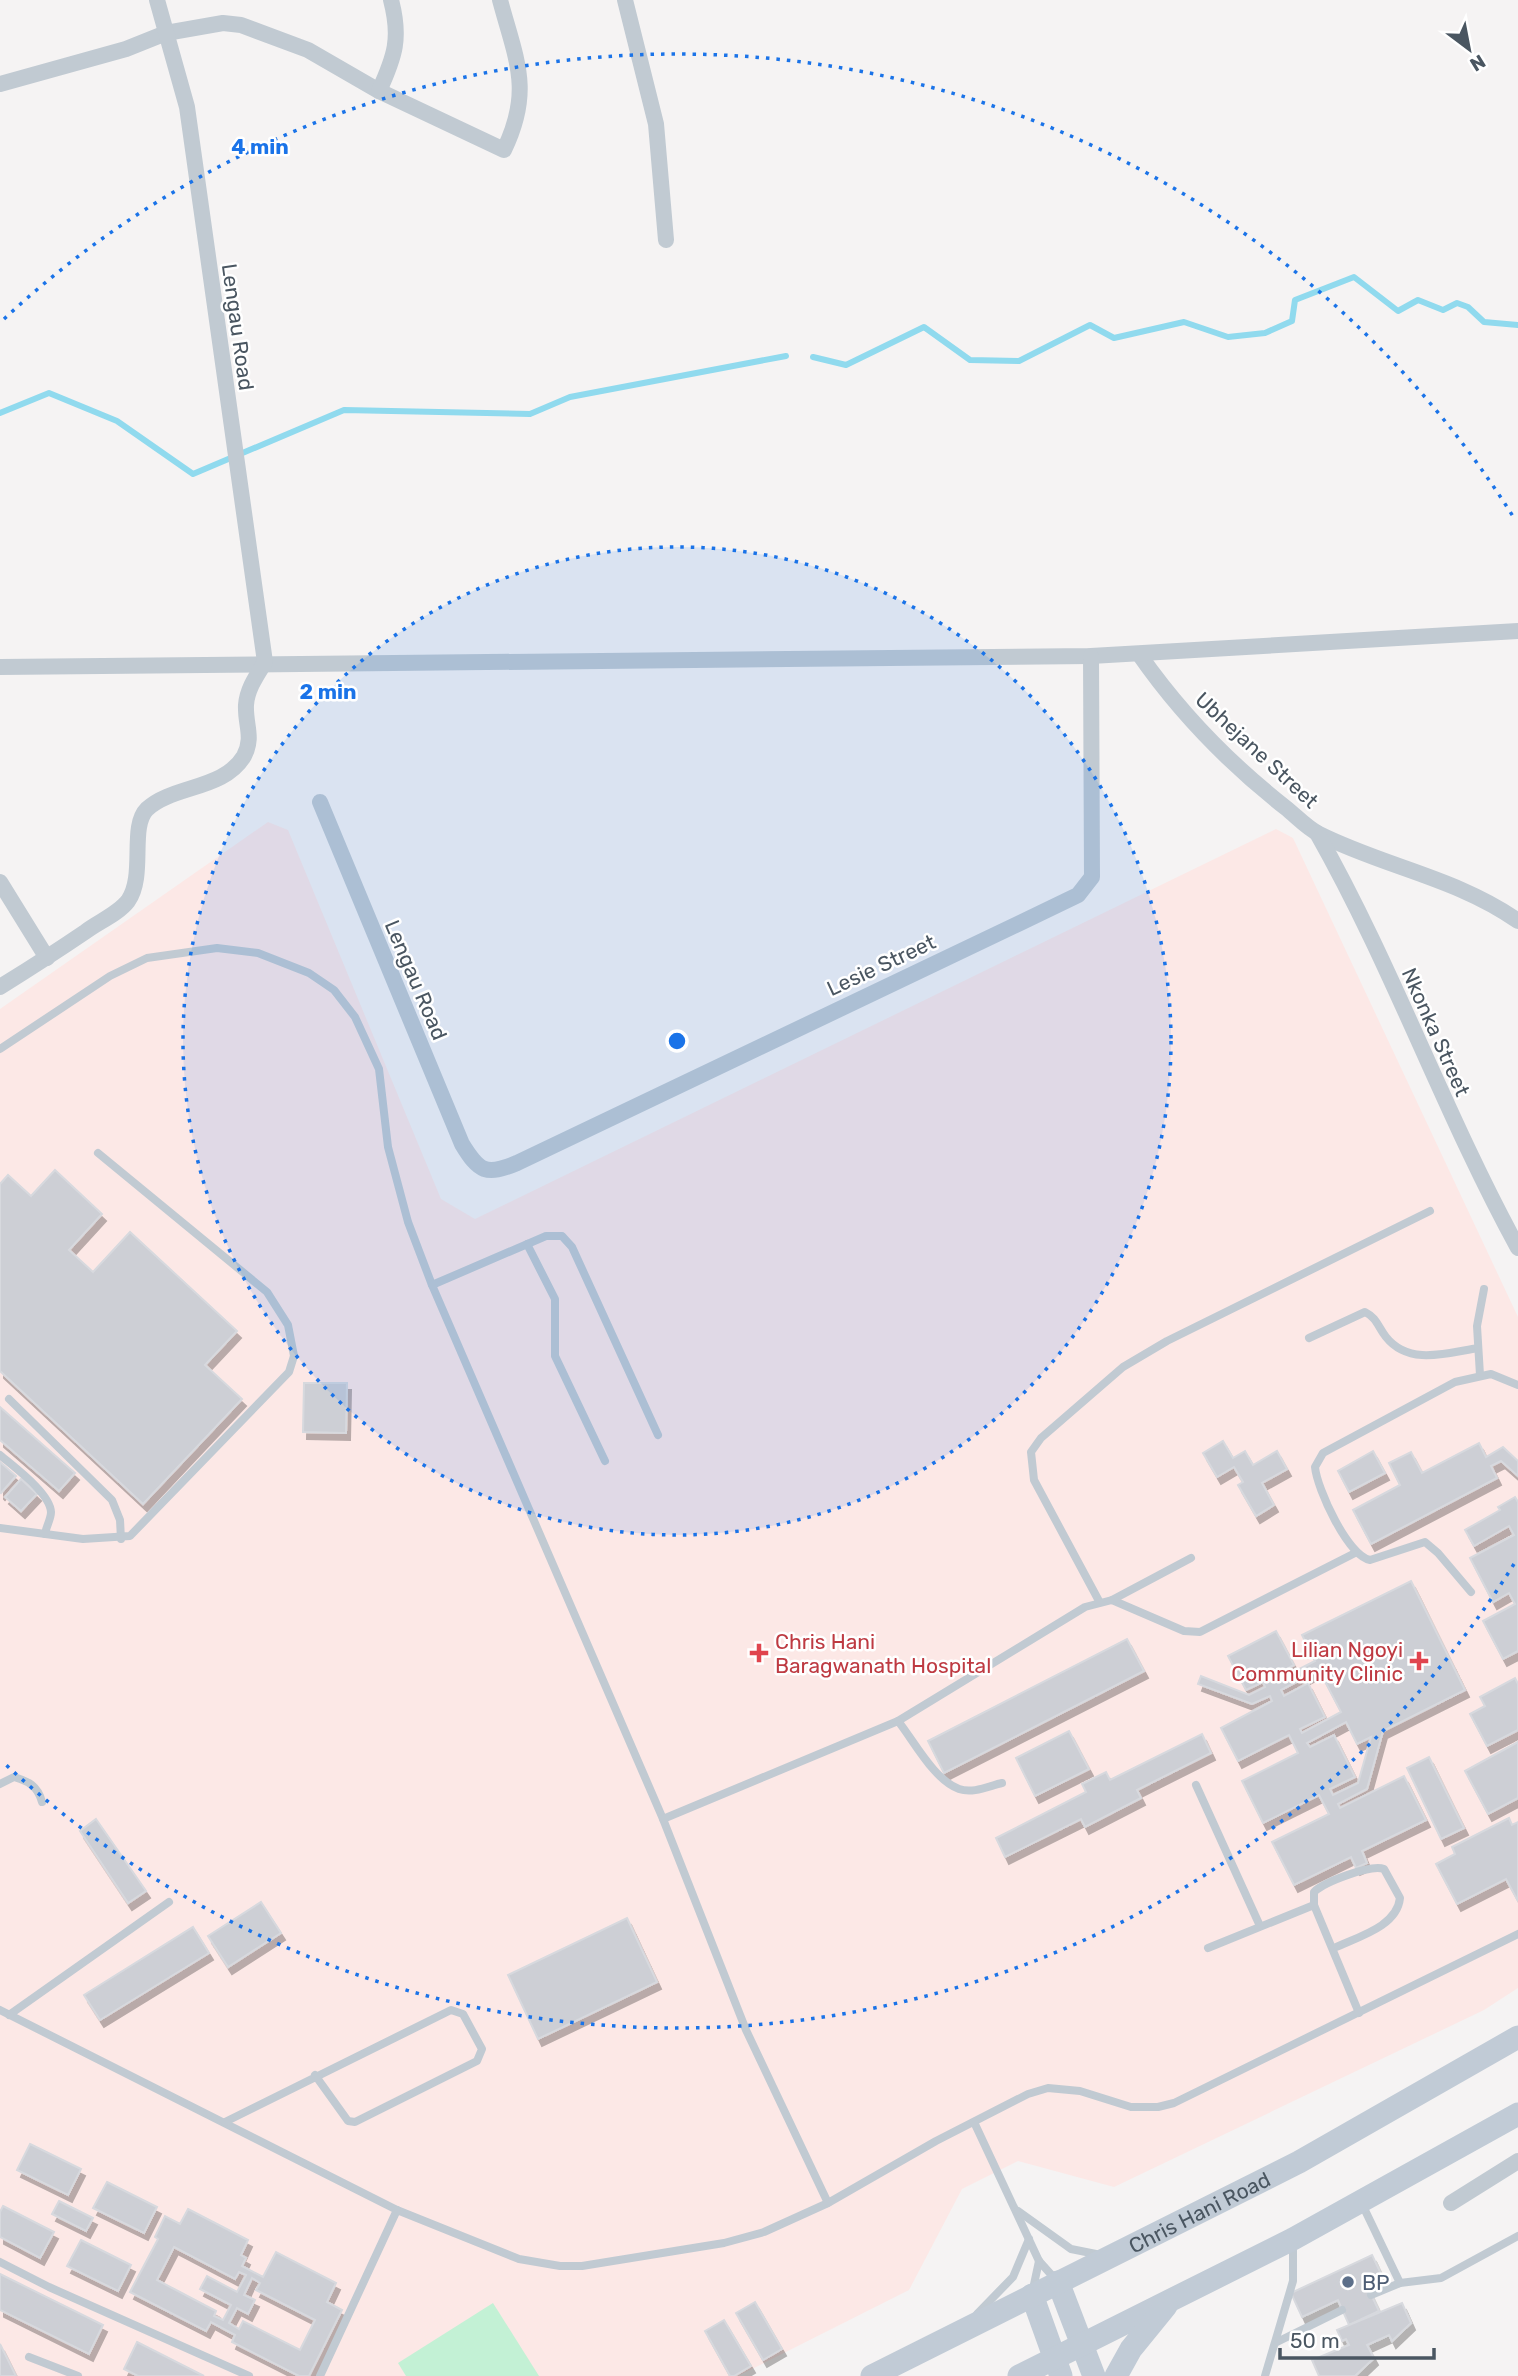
<svg xmlns="http://www.w3.org/2000/svg" width="1518" height="2376" font-family="Rubik,sans-serif">
<style>
.medical{fill:#fce8e6}
.green{fill:#c3f1d5}
.lines{fill:none;stroke-linecap:round;stroke-linejoin:round}
.stream{stroke:#90daee;stroke-width:6}
.building{fill:#cdcfd5;stroke:#d7d9de;stroke-width:2;fill-rule:evenodd;filter:url(#shadow)}
.service{stroke:#c1cad2;stroke-width:8}
.minor{stroke:#c1cad2;stroke-width:16}
.secondary{stroke:#c1cbd6;stroke-width:23}
.ring{fill:none;stroke:#1a73e8;stroke-width:3.5;stroke-dasharray:3.5 7}
.health-dot{fill:#e0444e;stroke:#fff;stroke-width:2.5}
.service-dot{fill:#5c6f8a;stroke:#fff;stroke-width:2.5}
.labels{text-anchor:middle;dominant-baseline:central;stroke-width:5;stroke-linejoin:round;paint-order:stroke}
.street-label{font-size:21px;fill:#4a5661;stroke:#fff}
.health-label{font-size:21px;fill:#be3a42;stroke:#fff;text-anchor:start}
.service-label{font-size:21px;fill:#4e5e75;stroke:#fff;text-anchor:start}
.centre{fill:#1a73e8;stroke:#fff;stroke-width:3.5}
.ring-label{font-size:21px;text-anchor:middle;font-weight:bold;fill:#1a73e8;stroke:#fff;stroke-width:5;stroke-linejoin:round;paint-order:stroke}
</style>
<defs>
<filter id="shadow"><feDropShadow dx="4" dy="7" stdDeviation="0" flood-color="#0004"/></filter>
</defs>
<rect width="100%" height="100%" fill="#f5f3f3"/>
<!-- medical -->
<path class="medical" d="M268,822L288,830L441,1199L475,1219L1276,829L1293,838L1518,1317V1988L1484,2010L1114,2187L1018,2161L962,2189L909,2290L738,2376H0V1009Z"/>
<!-- green -->
<path class="green" d="M493,2303L539,2376H406L398,2363Z"/>
<g class="lines">
<!-- stream -->
<g class="stream">
<path d="M813,357L846,365L924,327L970,360L1019,361L1090,325L1114,338L1184,322L1228,337L1265,333L1292,321L1295,300L1354,277L1398,311L1418,300L1443,310L1457,303L1468,307L1484,322L1518,325"/>
<path d="M0,413L49,393L117,421L193,474L344,410L530,414L570,397L786,356"/>
</g>
</g>
<!-- building -->
<g class="building">
<path d="M55,1170L102,1214L69,1250L93,1272L130,1232L237,1331L205,1365L242,1399L143,1504L0,1371V1184L8,1175L31,1196Z"/>
<path d="M304,1383H347L346,1433L303,1432Z"/>
<path d="M0,1407L75,1473L59,1491L0,1440Z"/>
<path d="M1223,1441L1233,1458L1245,1451L1253,1465L1277,1451L1287,1469L1262,1483L1274,1505L1256,1516L1238,1485L1243,1482L1234,1467L1217,1477L1203,1453Z"/>
<path d="M1479,1443L1486,1457L1503,1447L1518,1461V1476L1501,1461L1491,1466L1497,1478L1371,1544L1353,1510L1400,1485L1389,1463L1411,1452L1422,1473Z"/>
<path d="M1373,1451L1385,1473L1349,1492L1338,1471Z"/>
<path d="M0,1462L16,1476L1,1493L0,1492Z"/>
<path d="M21,1479L37,1494L21,1511L5,1497Z"/>
<path d="M1515,1497L1518,1502V1651L1503,1659L1483,1621L1515,1604L1509,1593L1493,1602L1470,1558L1514,1535L1509,1526L1474,1546L1465,1530L1500,1510L1498,1507Z"/>
<path d="M1411,1581L1465,1690L1383,1731L1367,1789L1338,1804L1340,1808L1404,1776L1426,1820L1362,1851L1367,1863L1356,1868L1351,1857L1294,1885L1272,1842L1329,1814L1319,1795L1263,1823L1242,1781L1298,1753L1289,1735L1238,1761L1221,1728L1272,1701L1270,1696L1252,1704L1198,1684L1201,1676L1249,1695L1265,1687L1263,1682L1246,1690L1228,1656L1276,1631L1294,1665L1274,1676L1276,1681L1315,1661L1302,1635ZM1319,1670L1341,1712L1302,1733L1300,1729L1325,1717L1308,1683L1284,1696L1281,1690ZM1346,1722L1357,1744L1371,1737L1358,1783L1333,1795L1330,1789L1355,1777L1334,1735L1310,1747L1307,1743Z"/>
<path d="M1127,1639L1144,1671L944,1773L928,1741Z"/>
<path d="M1515,1678L1518,1684V1730L1487,1746L1470,1714L1485,1706L1480,1697Z"/>
<path d="M1069,1731L1089,1769L1035,1796L1016,1758Z"/>
<path d="M1202,1734L1211,1753L1137,1790L1141,1798L1085,1827L1081,1819L1005,1857L996,1838L1086,1792L1082,1784L1106,1772L1110,1780Z"/>
<path d="M1518,1742V1798L1488,1814L1465,1771Z"/>
<path d="M1429,1757L1464,1828L1441,1839L1407,1768Z"/>
<path d="M1509,1818L1512,1825L1518,1822V1901L1506,1879L1457,1904L1436,1864L1455,1854L1452,1847Z"/>
<path d="M96,1819L146,1891L128,1903L80,1831Z"/>
<path d="M261,1902L281,1933L228,1967L208,1936Z"/>
<path d="M627,1918L657,1982L538,2039L508,1975Z"/>
<path d="M193,1927L209,1953L100,2020L84,1995Z"/>
<path d="M30,2144L81,2169L68,2195L17,2170Z"/>
<path d="M107,2182L157,2207L144,2233L93,2208Z"/>
<path d="M59,2201L93,2218L86,2231L52,2214Z"/>
<path d="M3,2206L54,2232L40,2258L0,2237V2212Z"/>
<path d="M188,2209L248,2240L241,2255L246,2258L242,2266L263,2277L276,2252L336,2283L327,2302L342,2310L309,2376H299L232,2342L235,2335L211,2322L206,2331L130,2292L158,2239L155,2237L165,2216L180,2224ZM174,2247L235,2279L239,2272L246,2275L237,2292L207,2276L200,2289L231,2305L223,2320L214,2316L216,2311L157,2280ZM252,2278L260,2283L256,2290L315,2320L300,2350L243,2321L239,2329L229,2323L237,2308L248,2314L255,2300L244,2295Z"/>
<path d="M81,2240L131,2265L118,2291L67,2266Z"/>
<path d="M1372,2255L1383,2278L1367,2286L1379,2311L1349,2325L1338,2300L1302,2317L1291,2293Z"/>
<path d="M0,2274L103,2325L89,2354L0,2310Z"/>
<path d="M755,2302L782,2349L763,2360L736,2313Z"/>
<path d="M1402,2303L1411,2323L1392,2341L1389,2335L1367,2345L1374,2358L1355,2376H1319L1312,2360L1349,2345L1346,2339L1342,2341L1337,2330Z"/>
<path d="M724,2320L751,2366L734,2376H730L705,2331Z"/>
<path d="M137,2342L204,2376H138L124,2369Z"/>
<path d="M0,2344L16,2376H0Z"/>
</g>
<g class="lines">
<!-- service -->
<g class="service">
<path d="M0,1049L110,976L147,958L217,948L258,953L309,973L334,990L355,1017L379,1069L388,1147L408,1222L432,1285L663,1819L746,2030L828,2203"/>
<path d="M527,1244L555,1299V1356L605,1461"/>
<path d="M432,1285L546,1236H562L572,1247L658,1435"/>
<path d="M1309,1338L1365,1312C1377,1318 1378,1327 1386,1337C1409,1366 1447,1353 1478,1348"/>
<path d="M1480,1375L1477,1326L1484,1289"/>
<path d="M9,1399L112,1500L120,1520L121,1539"/>
<path d="M0,1455C14,1467 50,1493 51,1512C51,1519 46,1527 45,1534"/>
<path d="M0,1528L83,1539L130,1536L289,1372L294,1356L288,1325L267,1292L98,1153"/>
<path d="M1471,1592L1438,1553L1425,1542L1370,1560C1348,1556 1317,1489 1315,1467L1323,1453L1455,1382L1491,1374L1518,1385"/>
<path d="M1112,1600L1191,1558"/>
<path d="M1099,1601L1034,1480L1031,1452L1041,1438L1123,1367L1167,1341L1430,1211"/>
<path d="M898,1721L1085,1607L1112,1600L1184,1631L1200,1632L1355,1553"/>
<path d="M0,1784L14,1777C28,1781 38,1786 42,1802"/>
<path d="M1196,1785L1260,1926"/>
<path d="M663,1819L898,1721C914,1741 934,1780 959,1789C973,1794 989,1786 1002,1783"/>
<path d="M1208,1948L1314,1905"/>
<path d="M1334,1948C1357,1937 1397,1927 1400,1898L1384,1869C1371,1864 1324,1882 1314,1892V1905L1359,2013"/>
<path d="M0,2010L397,2210L519,2259L560,2266H582L724,2243L764,2232L828,2203L936,2141L1028,2094L1048,2088L1080,2091L1131,2107H1158L1174,2103L1518,1934"/>
<path d="M9,2015L169,1902"/>
<path d="M225,2122L451,2010L463,2014L482,2049L477,2061L355,2122L348,2121L315,2075"/>
<path d="M974,2122L1039,2261L1056,2280"/>
<path d="M1362,2204L1400,2283"/>
<path d="M1018,2211L1071,2249L1101,2255"/>
<path d="M0,2262L49,2287L249,2376"/>
<path d="M1033,2289L1039,2261"/>
<path d="M1371,2295L1400,2283L1441,2278L1518,2236"/>
<path d="M977,2314L1013,2277L1029,2239"/>
<path d="M1277,2342L1342,2310"/>
<path d="M29,2357L78,2376"/>
<path d="M320,2376L397,2210"/>
<path d="M1265,2376L1293,2281V2243"/>
</g>
<!-- minor -->
<g class="minor">
<path d="M625,0L656,124L666,240"/>
<path d="M0,84L126,49L166,33L223,23L241,25L308,50L379,91L504,150C533,90 516,60 500,0"/>
<path d="M379,91C395,56 401,38 391,0"/>
<path d="M1139,654C1180,713 1230,764 1286,808C1296,816 1307,828 1319,834C1385,867 1457,878 1518,921"/>
<path d="M0,667L1091,656L1518,631"/>
<path d="M320,802L462,1144C479,1172 486,1176 517,1163L1020,923L1078,895L1092,877L1091,656"/>
<path d="M1317,833C1393,967 1444,1113 1518,1248"/>
<path d="M0,882L47,958"/>
<path d="M0,987C29,969 57,951 85,932C98,922 118,914 128,901C146,875 129,827 147,809C173,785 224,790 244,756C254,737 245,725 246,705C247,689 257,675 265,662L187,107L157,0"/>
<path d="M1451,2203L1518,2161"/>
</g>
<!-- secondary -->
<g class="secondary">
<path d="M1058,2282L1094,2376"/>
<path d="M1032,2295L1061,2376"/>
<path id="s1" d="M872,2376L1299,2162L1518,2037"/>
<path d="M1019,2376L1293,2239L1518,2114"/>
<path d="M1116,2376L1131,2349L1166,2306"/>
</g>
</g>
<!-- distance rings -->
<circle cx="677" cy="1041" r="494" fill="#1a73e8" fill-opacity=".12"/>
<g class="ring">
<circle cx="677" cy="1041" r="494"/>
<path d="M1514 1564A987 987 0 0 1 4 1763M4 319A987 987 0 0 1 1514 518"/>
</g>
<!-- markers -->
<g class="health-dot">
<path d="M755.5 1642.5h7v7h7v7h-7v7h-7v-7h-7v-7h7z"/>
<path d="M1415.5 1650.5h7v7h7v7h-7v7h-7v-7h-7v-7h7z"/>
</g>
<circle class="service-dot" cx="1348" cy="2282" r="7"/>
<g class="labels">
<!-- street labels -->
<g class="street-label">
<text transform="translate(238 327) rotate(82)">Lengau Road</text>
<text transform="translate(1257 750) rotate(43)">Ubhejane Street</text>
<text transform="translate(881 965) rotate(-25)">Lesie Street</text>
<text transform="translate(416 980) rotate(67)">Lengau Road</text>
<text transform="translate(1436 1032) rotate(66)">Nkonka Street</text>
<text stroke="none"><textPath href="#s1" startOffset="366">Chris Hani Road</textPath></text>
</g>
<!-- health labels -->
<g class="health-label">
<text x="775" y="1641">Chris Hani<tspan x="775" dy="24">Baragwanath Hospital</tspan></text>
<text x="1403" y="1649" text-anchor="end">Lilian Ngoyi<tspan x="1403" dy="24">Community Clinic</tspan></text>
</g>
<!-- service labels -->
<g class="service-label">
<text x="1362" y="2282">BP</text>
</g>
</g>
<circle cx="677" cy="1041" r="10" class="centre"/>
<g class="ring-label">
<text x="260" y="154">4 min</text>
<text x="328" y="699">2 min</text>
</g>
<!-- north arrow -->
<g transform="translate(1469 49) rotate(148)" stroke="#ffffff" stroke-width="5" paint-order="stroke">
<path d="M0-5L12 26L0 18L-12 26Z" fill="#4a5661"/>
<text y="-10" font-size="19" font-weight="bold" text-anchor="middle" fill="#4a5661">N</text>
</g>
<!-- scale -->
<path d="M1280 2348v10h154v-10" fill="none" stroke="#4a5661" stroke-width="3.5"/>
<text x="1290" y="2348" font-size="21" fill="#4a5661" stroke="#ffffff" stroke-width="5" paint-order="stroke">50 m</text>
</svg>
